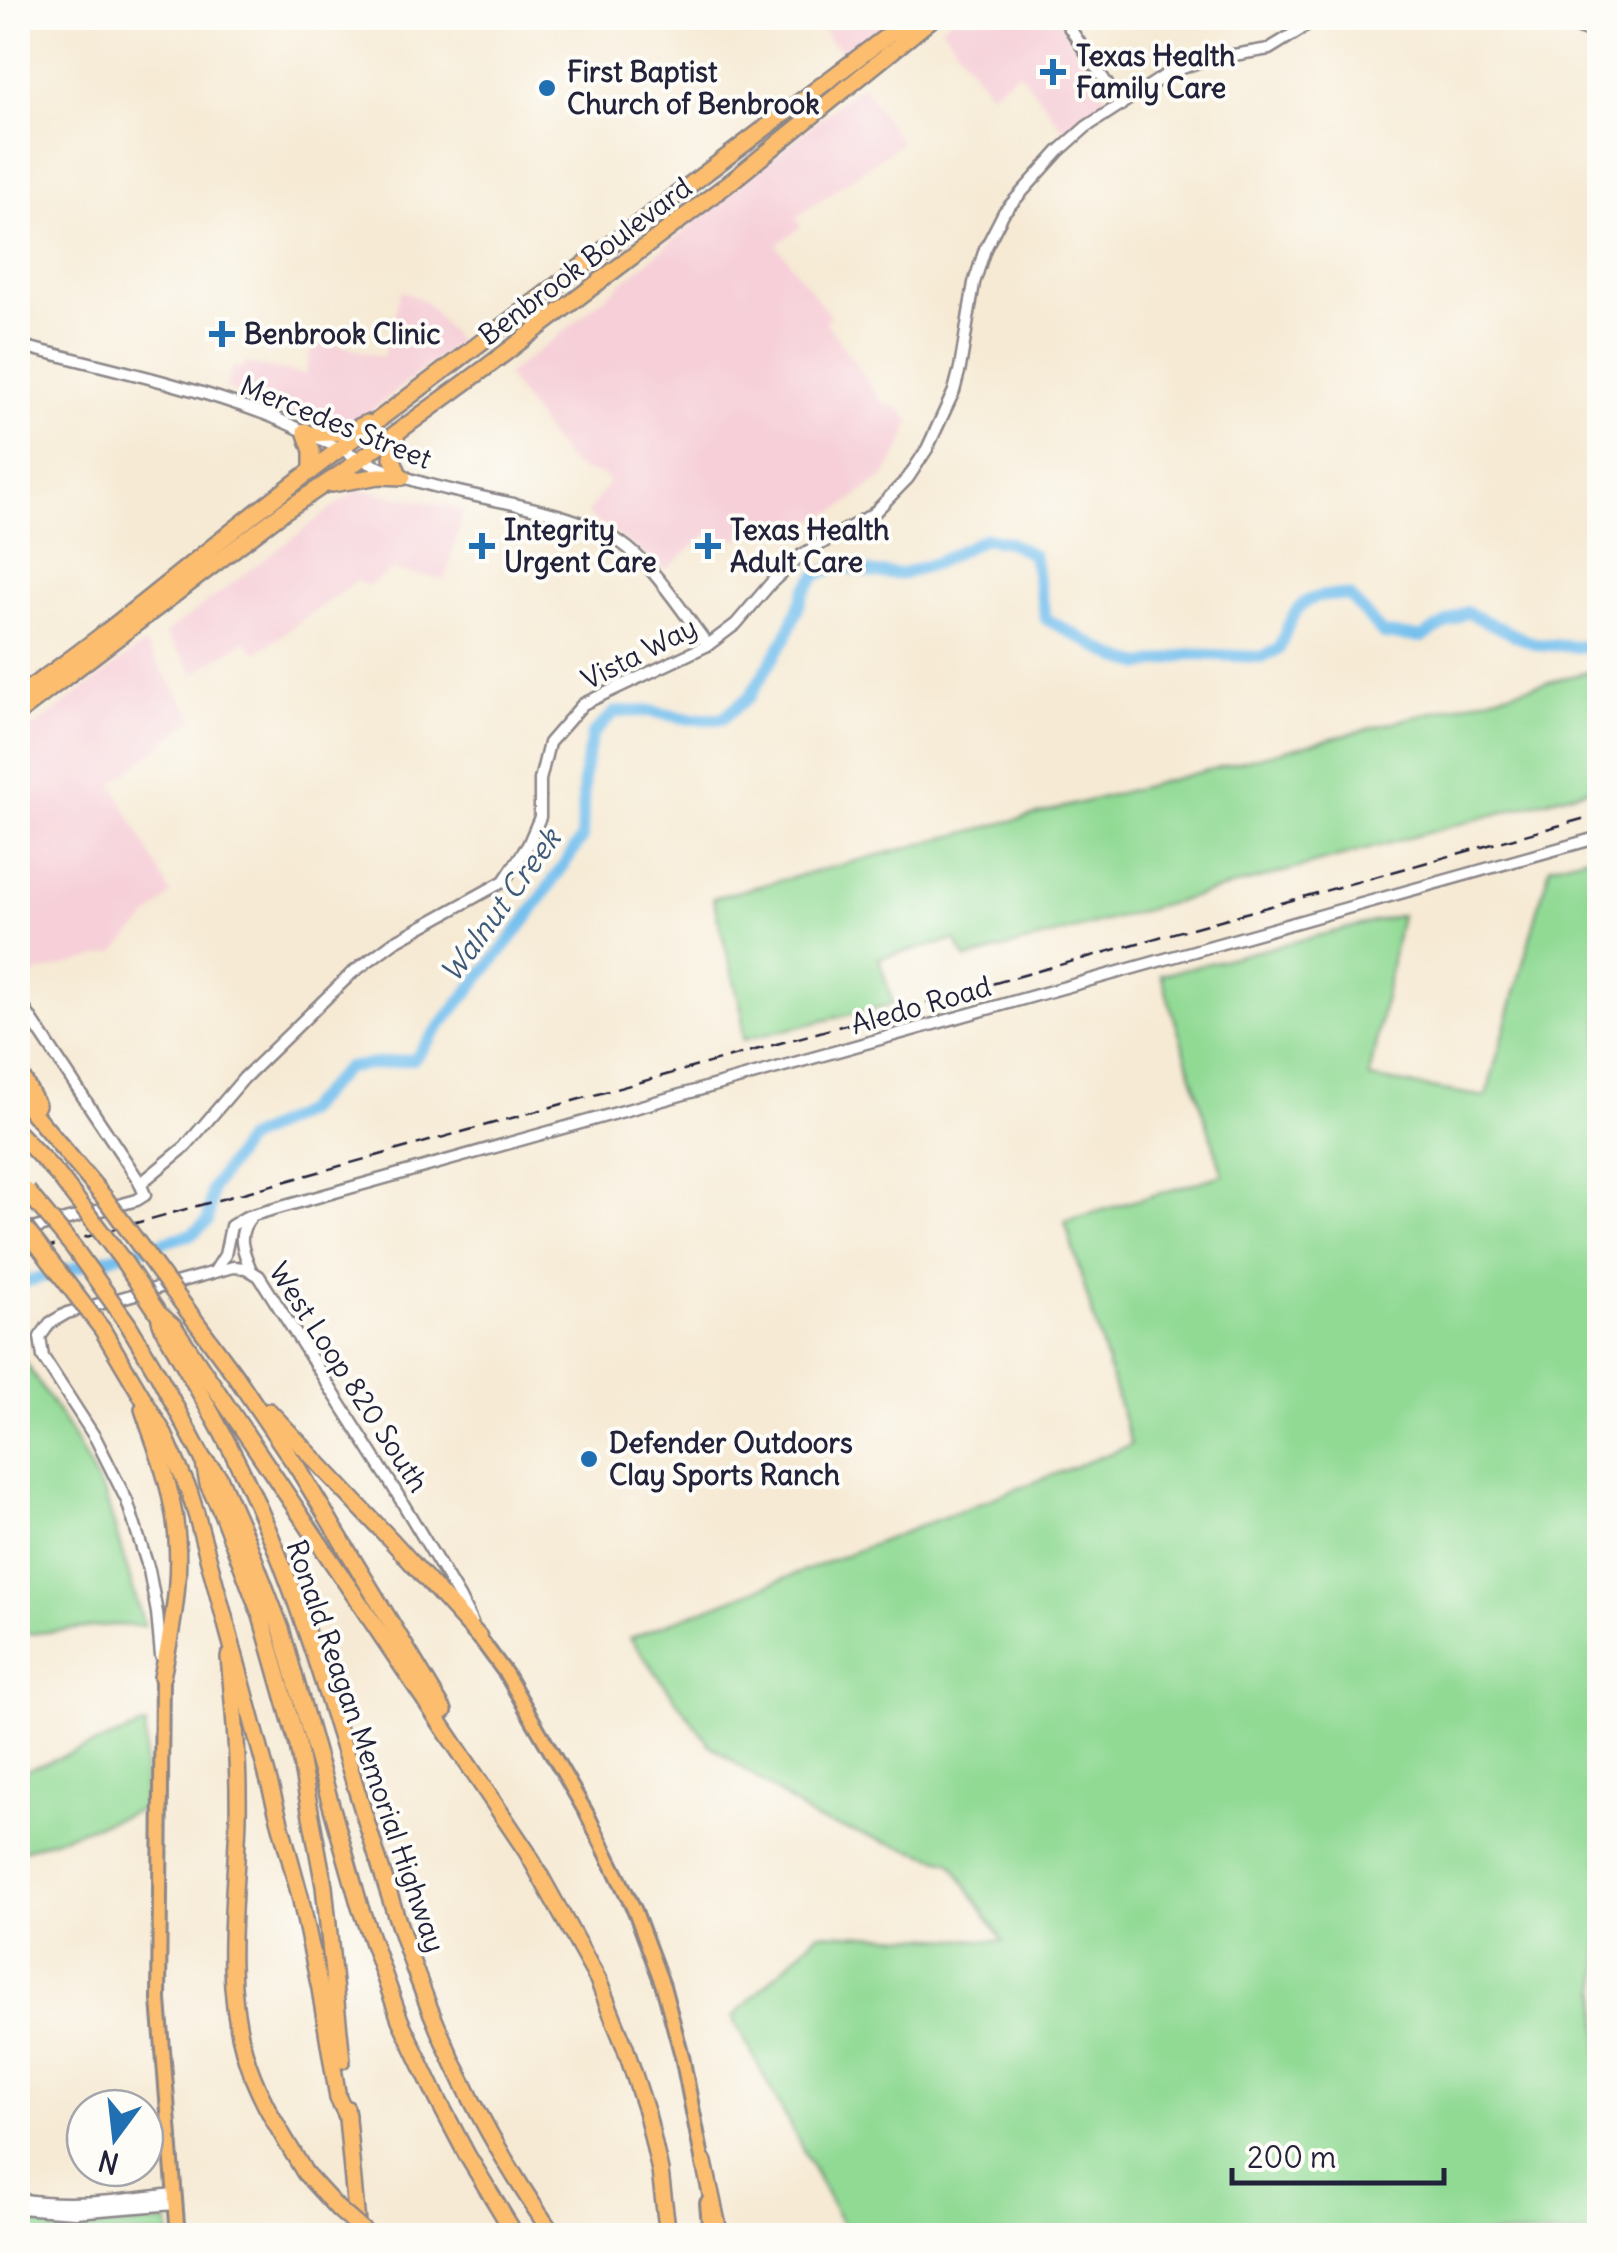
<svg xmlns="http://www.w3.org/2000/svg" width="1617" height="2253" font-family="Delius,sans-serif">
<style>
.built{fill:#f6cfd8}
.green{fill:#91da94;stroke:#5a7e68;stroke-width:2.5}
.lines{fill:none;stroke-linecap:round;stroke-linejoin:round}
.river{stroke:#74c0ee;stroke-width:12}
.minor-casing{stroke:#8c8688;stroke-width:15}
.major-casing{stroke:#8c8688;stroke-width:18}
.highway-casing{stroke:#8c8688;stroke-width:20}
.minor{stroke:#fff;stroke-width:10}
.major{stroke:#fcbd6e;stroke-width:12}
.highway{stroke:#fcbd6e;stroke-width:15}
.rail{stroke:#22223b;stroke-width:2.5;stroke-dasharray:15 8;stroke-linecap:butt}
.highway-bridge-casing{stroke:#8c8688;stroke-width:20;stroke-linecap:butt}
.highway-bridge{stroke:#fcbd6e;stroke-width:15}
.poi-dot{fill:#1f6fb2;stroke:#fdfcf7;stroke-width:4}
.labels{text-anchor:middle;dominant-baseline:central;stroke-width:8;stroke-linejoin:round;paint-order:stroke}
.poi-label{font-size:28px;font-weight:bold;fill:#22223b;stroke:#fdfcf7;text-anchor:start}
.street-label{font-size:28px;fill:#22223b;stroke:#fdfcf7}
.water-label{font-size:30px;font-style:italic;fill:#3f597a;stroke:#fdfcf7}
</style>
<rect width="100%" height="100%" fill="#fdfcf7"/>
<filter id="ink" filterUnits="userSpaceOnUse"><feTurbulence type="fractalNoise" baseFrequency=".01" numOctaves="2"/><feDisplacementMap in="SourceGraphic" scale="20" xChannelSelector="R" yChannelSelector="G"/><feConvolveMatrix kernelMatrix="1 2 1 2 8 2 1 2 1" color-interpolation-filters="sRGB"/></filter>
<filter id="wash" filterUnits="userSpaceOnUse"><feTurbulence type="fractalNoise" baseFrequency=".0048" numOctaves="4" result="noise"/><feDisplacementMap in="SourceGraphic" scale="40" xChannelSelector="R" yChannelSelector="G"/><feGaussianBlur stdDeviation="2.25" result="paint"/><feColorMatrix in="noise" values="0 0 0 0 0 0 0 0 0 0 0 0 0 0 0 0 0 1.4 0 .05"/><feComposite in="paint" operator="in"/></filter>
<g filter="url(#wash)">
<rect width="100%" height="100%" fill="#f6ead4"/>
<!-- built -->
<g class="built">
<path d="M819,18H894L862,42L844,51L828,40Z"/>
<path d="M952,18H1057L1107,98L1068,135L1019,71L990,93L941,26Z"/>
<path d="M862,84L901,143L795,218L801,226L777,245L830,316L825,321L884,404L900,408L910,421L905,440L886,475L838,510L796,527L735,539L706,535L666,570L587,514L609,482L602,474L582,471L566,460L506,375L553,340Z"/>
<path d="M401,290L425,301L458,342L349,428L317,426L226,389L232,367L243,369L245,363L305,375L314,338L383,357Z"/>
<path d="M358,489L464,509L445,580L393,570L367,586L357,580L257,653L245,641L195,673L165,634Z"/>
<path d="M144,644L195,718L113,784L171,894L115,952L23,977L18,969V739Z"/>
</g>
<!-- green -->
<g class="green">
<path d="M1599,669V786L966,959L956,940L879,958L893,1004L743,1040L742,1012L713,898Z"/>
<path d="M1599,853V2235H854L843,2226L733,2017L819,1933L1003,1941L951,1862L816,1820L710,1745L630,1638L1131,1445L1065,1221L1223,1175L1161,975L1401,915L1369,1078L1486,1097L1550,866Z"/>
<path d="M18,1351L70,1431L106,1499L144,1626L113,1625L18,1635Z"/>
<path d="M146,1725L143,1809L18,1852V1773Z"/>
<path d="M18,2221L76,2228L169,2222L170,2235H18Z"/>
</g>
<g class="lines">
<!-- river -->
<path class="river" d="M18,1284L192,1234L208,1221L212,1188L246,1140L305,1111L346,1068L414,1059L526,920L582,838L584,774L592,735L615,712L649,711L690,719H722L750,696L786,637L805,590L817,575L837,566L875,573L903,574L938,562L985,538L1008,542L1033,555L1046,619L1118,658L1143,665L1190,654L1261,657L1279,649C1295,606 1300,593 1349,596L1383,634L1422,637L1466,612L1534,644L1578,647L1600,644"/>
</g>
</g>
<g filter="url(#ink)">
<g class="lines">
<!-- minor casing -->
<g class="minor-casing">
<g id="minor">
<path d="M1063,18L1121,105"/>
<path d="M1547,18L1600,35"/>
<path d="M18,345C100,366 185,384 265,414C315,433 360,463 410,479C474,501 564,505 620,542C653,564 683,613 708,645"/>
<path d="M18,999L139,1181L145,1195L137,1200L18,1233"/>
<path d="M140,1184L185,1147L244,1078L352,973L394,942L504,881L528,845L540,817V780L549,743L583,704L708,645L736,624L771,583L800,556L873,514L908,478L927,449L954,391L960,368L974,283L985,249L1004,212L1059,151L1086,127L1169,73L1204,60L1269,49L1300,30L1314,18"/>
<path d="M251,1270C242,1249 235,1233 253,1215"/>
<path d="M215,1271L225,1255L231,1226L246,1217L1600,837"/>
<path d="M161,1656L157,1613L149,1570L127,1501L96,1439L43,1357L40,1337L50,1323L67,1313L233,1267L246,1268L259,1276L390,1482L459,1597L472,1623"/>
<path d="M18,2199C70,2208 122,2200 174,2194"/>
<path d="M18,2208L75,2212L175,2204"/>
</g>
</g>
<!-- major casing -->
<g class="major-casing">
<g id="major">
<path d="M479,1637L506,1674L587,1814L635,1911L663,1986L682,2056L704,2168"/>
<path d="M162,1677L159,2000L178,2236"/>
<path d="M707,2203L710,2236"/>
</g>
</g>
<!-- highway casing -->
<g class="highway-casing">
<g id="highway">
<path d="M305,431L312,451V471"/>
<path d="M397,433L392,457L399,475"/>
<path d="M311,434L348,432L367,423"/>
<path d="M332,484L380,476L403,477"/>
<path d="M18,696C112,633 197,556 288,488C496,332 703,174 911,18"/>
<path d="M18,713L283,512L340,474L484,369L733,180L933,18"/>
<path d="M18,1070L37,1105"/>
<path d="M18,1095L104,1197"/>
<path d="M18,1133L58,1175"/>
<path d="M188,1311L235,1375L299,1470L444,1711"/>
<path d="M158,1313L174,1327L527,1852L598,1980L625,2047L647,2114L660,2171L668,2236"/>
<path d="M160,1320L163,1328C182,1361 201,1394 219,1427C253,1489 280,1555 303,1622C343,1736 373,1854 414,1968C448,2062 496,2153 554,2236"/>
<path d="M128,1324L159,1376L203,1459L219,1477L246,1538L281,1629L360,1907L400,2020L437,2098L467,2155L516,2236"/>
<path d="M102,1329L163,1432L189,1491L197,1517L300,1896L320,1989L338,2098L347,2116"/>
<path d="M143,1409C153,1439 165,1468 171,1499C185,1559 175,1617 162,1677"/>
<path d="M269,1411L392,1541L479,1637"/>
<path d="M204,1463L208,1484L221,1511L261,1616L298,1746L324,1886L342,2060"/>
<path d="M229,1657C234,1710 239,1763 238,1817C236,1896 222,1974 244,2051C256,2095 282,2134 305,2173"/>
<path d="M346,2108L358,2234"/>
<path d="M704,2162L720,2236"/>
</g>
</g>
<!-- minor -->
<use href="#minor" class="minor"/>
<!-- major -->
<use href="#major" class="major"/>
<!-- highway -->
<use href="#highway" class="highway"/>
<!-- rail -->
<path class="rail" d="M18,1256L1600,814"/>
<!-- highway-bridge casing -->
<g class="highway-bridge-casing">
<g id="highway-bridge">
<path d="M58,1175L124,1262L158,1313"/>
<path d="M27,1191L74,1248L128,1324"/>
<path d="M104,1197L188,1311"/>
<path d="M18,1219L102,1329"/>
<path d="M305,2173L338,2209L369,2236"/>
</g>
</g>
<!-- highway-bridge -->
<use href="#highway-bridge" class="highway-bridge"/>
</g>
</g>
<!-- markers -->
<g class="poi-dot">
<path d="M1048 57h10v10h10v10h-10v10h-10v-10h-10v-10h10z"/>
<circle cx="547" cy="88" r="10"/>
<path d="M217 319h10v10h10v10h-10v10h-10v-10h-10v-10h10z"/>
<path d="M477 531h10v10h10v10h-10v10h-10v-10h-10v-10h10z"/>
<path d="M703 531h10v10h10v10h-10v10h-10v-10h-10v-10h10z"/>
<circle cx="589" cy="1459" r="10"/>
</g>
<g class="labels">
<!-- poi labels -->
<g class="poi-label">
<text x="1076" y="56">Texas Health<tspan x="1076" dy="32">Family Care</tspan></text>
<text x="567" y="72">First Baptist<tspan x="567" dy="32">Church of Benbrook</tspan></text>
<text x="244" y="334">Benbrook Clinic</text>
<text x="504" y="530">Integrity<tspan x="504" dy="32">Urgent Care</tspan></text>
<text x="730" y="530">Texas Health<tspan x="730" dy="32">Adult Care</tspan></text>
<text x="609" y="1443">Defender Outdoors<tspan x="609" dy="32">Clay Sports Ranch</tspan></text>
</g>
<!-- street labels -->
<g class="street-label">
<text transform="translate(585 261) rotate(-37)">Benbrook Boulevard</text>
<text transform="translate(336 422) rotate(22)">Mercedes Street</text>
<text transform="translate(639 653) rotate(-27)">Vista Way</text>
<text transform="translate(921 1005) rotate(-16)">Aledo Road</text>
<text transform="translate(349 1377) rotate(57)">West Loop 820 South</text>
<text transform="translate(366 1746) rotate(71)">Ronald Reagan Memorial Highway</text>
</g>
<!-- water labels -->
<g class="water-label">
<text transform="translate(500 905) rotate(-54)">Walnut Creek</text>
</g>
</g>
<!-- margin -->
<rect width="1617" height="2253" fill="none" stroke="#fdfcf7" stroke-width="60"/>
<!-- north arrow -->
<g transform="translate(115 2138) rotate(195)"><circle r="48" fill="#fdfcf7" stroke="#a5a5ac" stroke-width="2.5"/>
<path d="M0-8L18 38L0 25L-18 38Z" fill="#1f6fb2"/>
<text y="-15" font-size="28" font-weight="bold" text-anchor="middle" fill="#22223b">N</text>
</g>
<!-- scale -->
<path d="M1232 2168v15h212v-15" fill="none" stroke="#22223b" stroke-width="5"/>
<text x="1247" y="2168" font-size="30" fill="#22223b" stroke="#fdfcf7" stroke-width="8" paint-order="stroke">200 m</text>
</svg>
